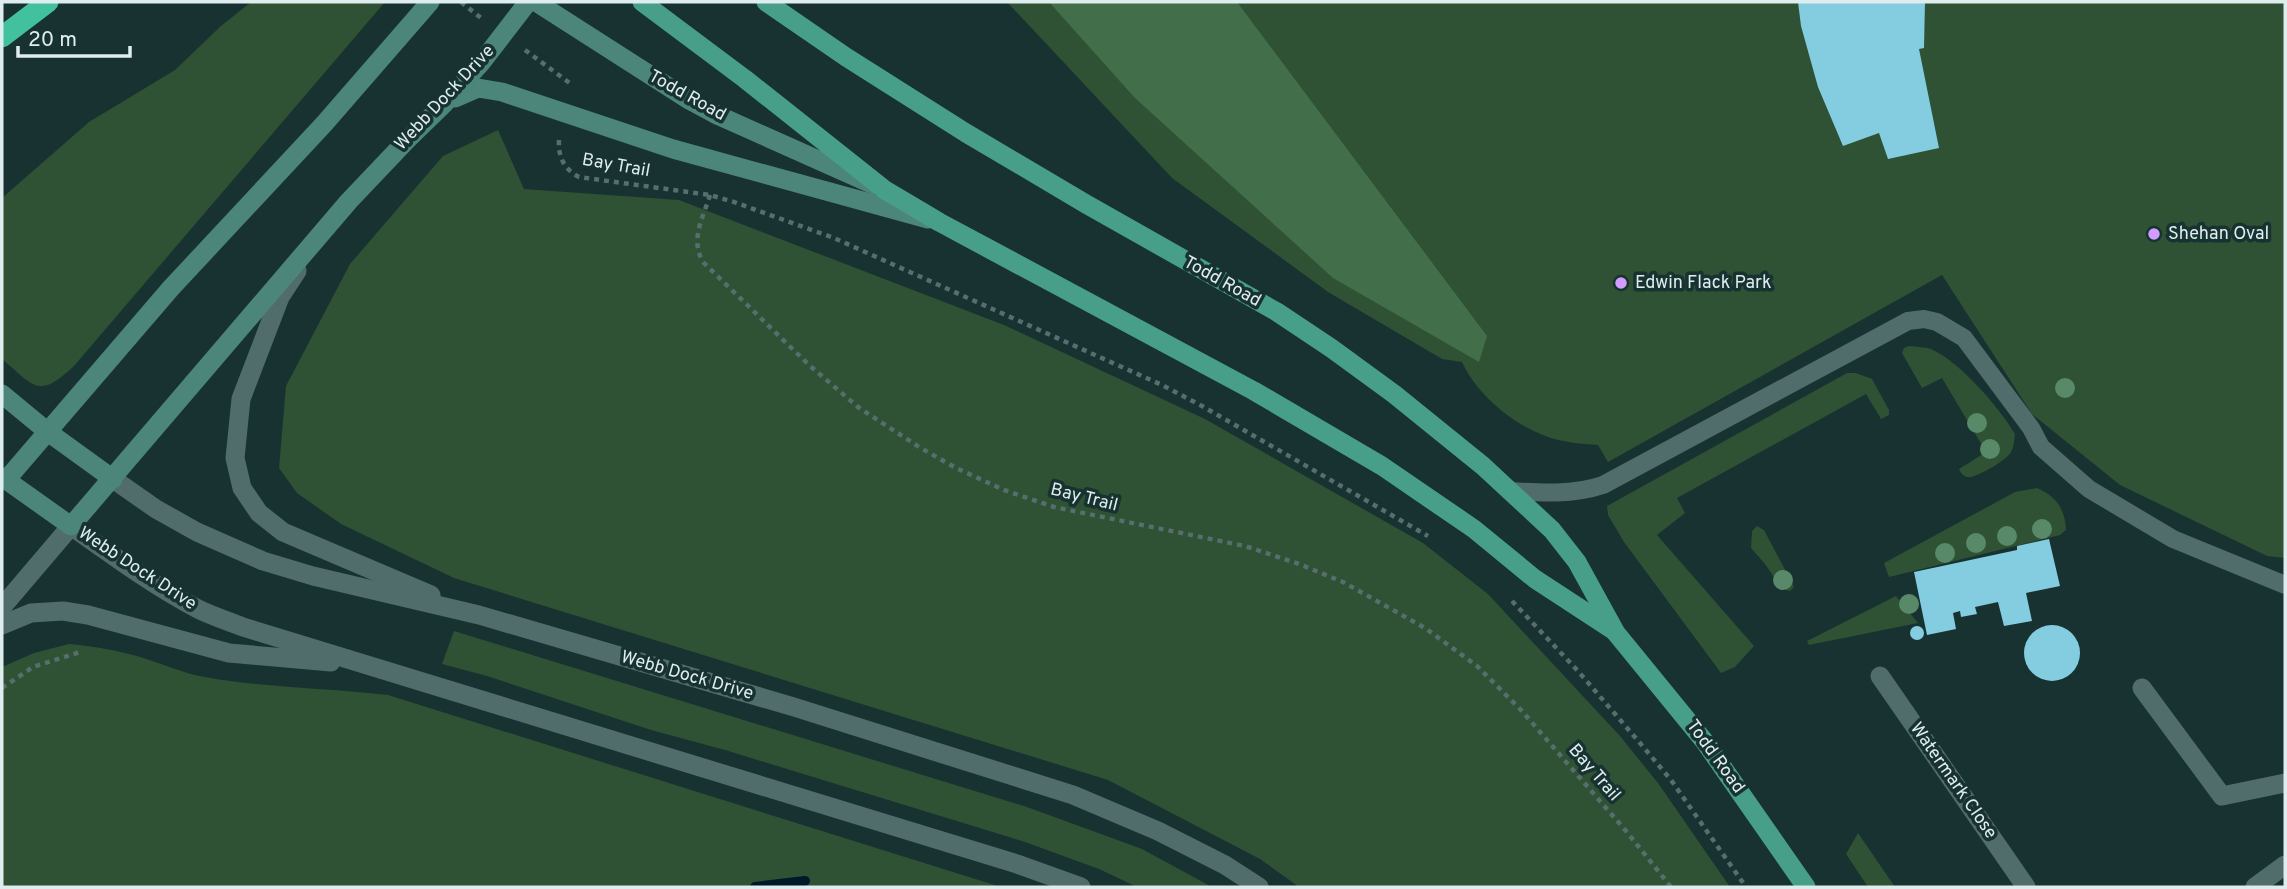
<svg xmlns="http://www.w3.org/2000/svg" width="2287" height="889" font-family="Overpass,sans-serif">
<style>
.green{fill:#2f5134}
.forest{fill:#426f49}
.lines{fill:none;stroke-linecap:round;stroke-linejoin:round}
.stream{stroke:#001929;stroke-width:10}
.building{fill:#84cde0}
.path{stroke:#576e6e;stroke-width:4.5;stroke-dasharray:5 5;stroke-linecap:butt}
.service{stroke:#506c6b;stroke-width:18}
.minor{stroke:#506c6b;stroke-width:19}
.tertiary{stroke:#506c6b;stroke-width:19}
.secondary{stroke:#4c867a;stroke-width:19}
.primary{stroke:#479f89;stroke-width:19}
.motorway{stroke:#41c19d;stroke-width:21}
.tree{fill:#588a69}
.poi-dot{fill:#d19dfe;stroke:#173231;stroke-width:2.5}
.labels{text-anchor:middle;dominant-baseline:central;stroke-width:7;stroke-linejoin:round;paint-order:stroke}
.street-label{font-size:18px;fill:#deeded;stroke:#173231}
.poi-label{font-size:18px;fill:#deeded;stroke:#173231;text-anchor:start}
</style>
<rect width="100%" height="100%" fill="#173231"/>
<!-- green -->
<g class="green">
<path d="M251,2H385L74,366C38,400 34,386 2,359V198L89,122L175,70L221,26Z"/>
<path d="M1007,2H2285V558L2267,556L2120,485L2032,414L1942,275L1608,462L1598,445C1580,444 1560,442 1543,435C1511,423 1476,393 1462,362L1442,359L1328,292L1172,178Z"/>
<path d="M498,130L524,189L679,200L1004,325L1205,419L1423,543L1488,594L1620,736L1658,783L1730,887H1299L1260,859L1108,780L454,578L341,524L297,493L279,468L286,386L350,264L443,156Z"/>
<path d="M1909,346C1916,347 1925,347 1931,349C1959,361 2000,408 2015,434C2014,440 2014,447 2011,452C2007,460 1975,479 1967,477C1962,475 1961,473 1959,469L1986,452L1942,378L1922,388L1902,353L1904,348Z"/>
<path d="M1847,373H1856L1872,379L1889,410V415L1881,419L1866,394L1677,498L1685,513L1657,535L1754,646L1735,667L1721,673L1624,542L1608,515L1607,506Z"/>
<path d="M2037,488C2056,496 2065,509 2066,530L2060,535L1889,577L1884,563L2015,492Z"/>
<path d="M1757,526L1764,530L1794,587L1790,591L1782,589L1765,564L1751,548L1752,531Z"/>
<path d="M1896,596L1918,623L1809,645L1807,641Z"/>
<path d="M454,631L1027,807L1142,849L1212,887H1137L1099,869L1025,842L725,750L651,730L487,676L442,664Z"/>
<path d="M69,644C90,646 111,649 133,655C157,661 180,673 205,677C265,688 327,688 388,695L1001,887H2V667L34,653Z"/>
<path d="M1858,833L1895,887H1868L1846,854Z"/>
</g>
<!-- forest -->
<path class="forest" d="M1049,2H1237L1487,336L1479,362L1333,278L1135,98Z"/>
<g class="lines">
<!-- stream -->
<path class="stream" d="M755,887L805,881"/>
</g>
<!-- building -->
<g class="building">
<path d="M1798,2H1925L1924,48L1919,49L1939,148L1888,159L1879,133L1843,146L1818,87L1801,26Z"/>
<path d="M2049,539L2060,586L2026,593L2032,621L2004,626L1998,602L1975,607L1977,614L1961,617L1960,611L1953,613L1956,629L1927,635L1914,572L2017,550V546Z"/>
<circle cx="2052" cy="653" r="28"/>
<circle cx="1917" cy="633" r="7"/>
</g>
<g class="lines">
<!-- path -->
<g class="path">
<path d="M461,2L481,18"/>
<path d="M525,50L571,84"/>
<path d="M559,140C558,157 564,169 579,177L710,195L734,202L834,238L1162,385L1202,406L1428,536"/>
<path d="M710,195C703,218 689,241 704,263L809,365L858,407L919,447L956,468L1004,490L1054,507L1245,546L1299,564L1343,582L1425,628L1477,666L1521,710L1626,831L1671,887"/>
<path d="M1512,601L1578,671L1640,743L1671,780L1746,887"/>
<path d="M2,688L33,667L83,651"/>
</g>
<!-- service -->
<path class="service" d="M1510,491C1541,493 1573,495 1603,485L1908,321L1924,319L1937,322L1964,338L2031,428L2041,447L2089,489L2173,539L2285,585"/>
<!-- minor -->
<g class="minor">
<path d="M2,607L71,526"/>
<path d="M1880,676L2026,887"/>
<path d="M2142,688L2222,796L2285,783"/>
<path d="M2255,887L2285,865"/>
</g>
<!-- tertiary -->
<g class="tertiary">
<path d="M297,271L280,297L241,399L235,458L242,488L259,513L283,532L431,595"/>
<path d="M113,479L156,509L197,532L263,561L313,576L479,615L794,707L1073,795L1158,831L1225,865L1259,887"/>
<path d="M71,526C112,555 154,586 198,609C212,616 228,621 243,627L1017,864L1081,887"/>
<path d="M2,625L31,613L63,611L88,615L229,653L331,662"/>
</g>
<!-- secondary -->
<g class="secondary">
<path d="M536,2L689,100L715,114L874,185"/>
<path d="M455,98L478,88L502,92L673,149L928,219"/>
<path d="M2,394L48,432L113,479"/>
<path d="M2,477L71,526L349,201L407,140L444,104L481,63L528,2"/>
<path d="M6,480L171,288L324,124L430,2"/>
</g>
<!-- primary -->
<g class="primary">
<path d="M642,2L745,79L885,190L939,222L1254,391L1382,466L1474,529L1535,579L1613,630"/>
<path d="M766,2L846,57L966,133L1086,204L1277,312L1331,348L1394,394L1483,466L1552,530L1577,562L1616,633L1705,742L1806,887"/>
</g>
<!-- motorway -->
<path class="motorway" d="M2,37L48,2"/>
</g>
<!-- trees -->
<g class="tree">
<circle cx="2065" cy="388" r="10"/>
<circle cx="1977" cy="423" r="10"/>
<circle cx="1990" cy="449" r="10"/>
<circle cx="2042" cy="529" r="10"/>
<circle cx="2007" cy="536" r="10"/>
<circle cx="1976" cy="543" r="10"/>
<circle cx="1945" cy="553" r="10"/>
<circle cx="1783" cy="580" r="10"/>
<circle cx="1909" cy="604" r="10"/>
</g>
<!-- markers -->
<g class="poi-dot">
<circle cx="2154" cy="234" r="7"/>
<circle cx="1621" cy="283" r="7"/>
</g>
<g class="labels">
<!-- street labels -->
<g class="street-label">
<text transform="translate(687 96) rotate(29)">Todd Road</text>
<text transform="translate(445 98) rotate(-47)">Webb Dock Drive</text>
<text transform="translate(616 166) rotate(10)">Bay Trail</text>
<text transform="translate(1222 282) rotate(29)">Todd Road</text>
<text transform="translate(1084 498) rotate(14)">Bay Trail</text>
<text transform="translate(137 569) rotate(33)">Webb Dock Drive</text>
<text transform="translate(687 676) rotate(16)">Webb Dock Drive</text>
<text transform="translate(1715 757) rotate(54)">Todd Road</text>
<text transform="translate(1594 773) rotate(49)">Bay Trail</text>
<text transform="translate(1953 781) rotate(55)">Watermark Close</text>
</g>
<!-- poi labels -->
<g class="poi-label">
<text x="2168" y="234">Shehan Oval</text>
<text x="1635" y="283">Edwin Flack Park</text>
</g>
</g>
<!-- border -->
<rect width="2287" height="889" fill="none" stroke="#deeded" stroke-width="7"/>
<!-- scale -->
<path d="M18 46v10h112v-10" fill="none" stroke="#deeded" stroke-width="3.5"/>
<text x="28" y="46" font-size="21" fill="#deeded" stroke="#173231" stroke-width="5" paint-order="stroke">20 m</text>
</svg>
